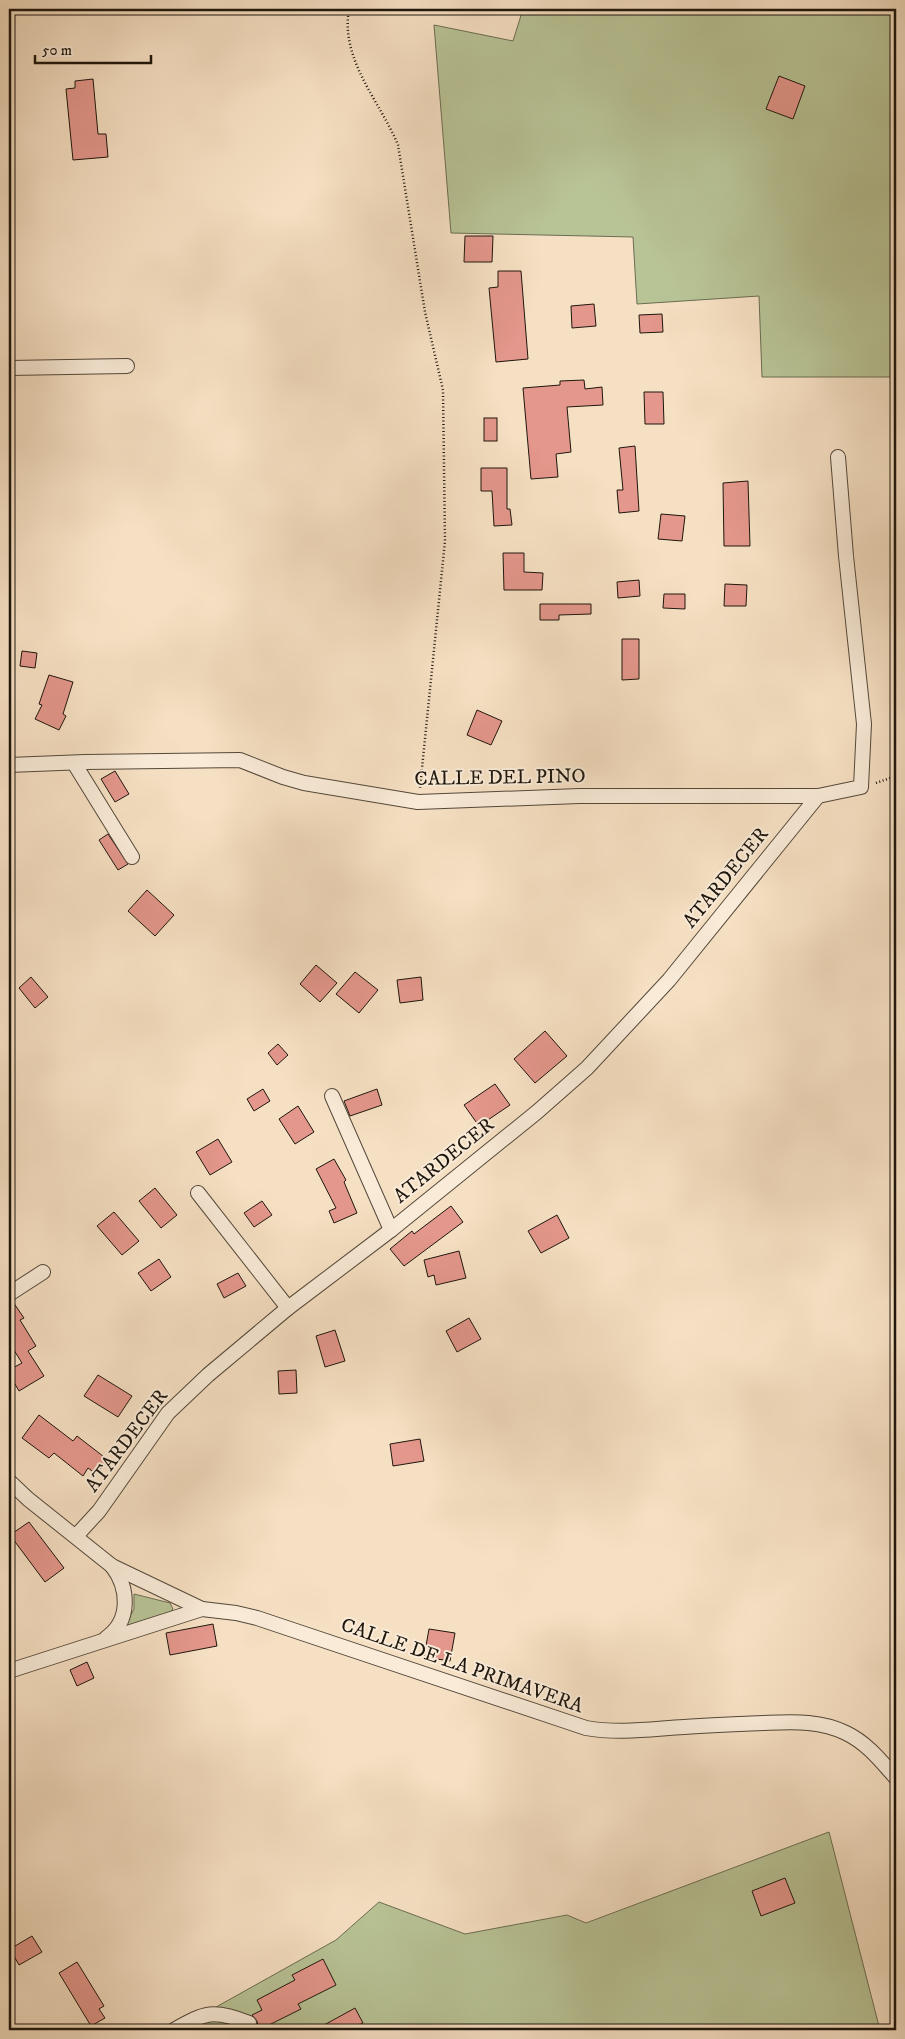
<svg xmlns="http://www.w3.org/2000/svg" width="905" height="2039" font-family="'IM FELL DW Pica',serif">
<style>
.green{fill:#b8c396;stroke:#6b6c52}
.building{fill:#e4978c;stroke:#1e160d}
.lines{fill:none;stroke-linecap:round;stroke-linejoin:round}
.minor-casing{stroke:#54483a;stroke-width:16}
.path{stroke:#1e160d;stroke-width:2.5;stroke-dasharray:1 2.5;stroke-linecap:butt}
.minor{stroke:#f9ebd8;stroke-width:14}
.labels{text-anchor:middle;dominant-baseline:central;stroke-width:4;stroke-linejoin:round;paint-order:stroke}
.street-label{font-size:20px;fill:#1e160d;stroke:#f9ebd8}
</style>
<rect width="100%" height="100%" fill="#f6e0c3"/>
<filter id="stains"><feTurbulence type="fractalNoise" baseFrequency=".004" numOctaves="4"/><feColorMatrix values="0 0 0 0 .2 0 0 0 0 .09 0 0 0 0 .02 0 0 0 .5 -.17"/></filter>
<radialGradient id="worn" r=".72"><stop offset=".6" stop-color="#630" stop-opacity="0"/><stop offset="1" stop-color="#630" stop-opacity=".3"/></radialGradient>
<!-- green -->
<g class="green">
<path d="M523,9H896V377H762L759,296L637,304L633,237L451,233L434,25L513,41Z"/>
<path d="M134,1594L170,1603L173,1609L170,1612L125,1626L134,1609Z"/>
<path d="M829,1832L880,2030H175L336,1940L379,1902L465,1934L567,1915L586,1923Z"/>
</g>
<!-- building -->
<g class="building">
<path d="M779,76L805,86L793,119L766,109Z"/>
<path d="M93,79L98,134H106L108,157L73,160L66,89L75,88V81Z"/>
<path d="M465,236H493L492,262H464Z"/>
<path d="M498,271H521L528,359L496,362L489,288L498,287Z"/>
<path d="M594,304L596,326L572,328L571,306Z"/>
<path d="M662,314L663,332L640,333L639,315Z"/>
<path d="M584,380L585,389L602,387L603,405L567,407L571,452L556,454L558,477L531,479L523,388L560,385V381Z"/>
<path d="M644,392H663L664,424H645Z"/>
<rect x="484" y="418" width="13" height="23"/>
<path d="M635,446L639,511L619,513L617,490H623L619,448Z"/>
<path d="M481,468H507V509H510L512,525L494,526L492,491H481Z"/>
<path d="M748,481L750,546H724L723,483Z"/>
<path d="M661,514L685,516L682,541L658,539Z"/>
<path d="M503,553H524V572L543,573L542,590H504Z"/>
<path d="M639,580L640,596L618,598L617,582Z"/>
<path d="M725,584L747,585L746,606H724Z"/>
<path d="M664,594H685V609L663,608Z"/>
<path d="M540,604H591V614L559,615V620H540Z"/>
<path d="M622,639H639V679L622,680Z"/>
<path d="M22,651L37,653L35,668L20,666Z"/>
<path d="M49,675L73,682L63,714L66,716L59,730L35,719L42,705L39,704Z"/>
<path d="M477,710L502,721L491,745L467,735Z"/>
<path d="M115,771L129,794L115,802L101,779Z"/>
<path d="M108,834L128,864L118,870L99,840Z"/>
<path d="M147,890L174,915L155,936L128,911Z"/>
<path d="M316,965L337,983L320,1002L300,984Z"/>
<path d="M355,972L378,990L359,1013L336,994Z"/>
<path d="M31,977L48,997L35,1008L19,988Z"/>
<path d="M421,977L423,1000L400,1003L397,980Z"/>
<path d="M545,1031L567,1056L535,1083L514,1059Z"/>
<path d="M278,1044L288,1055L277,1065L268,1053Z"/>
<path d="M495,1084L510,1105L479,1126L464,1105Z"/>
<path d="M263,1089L270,1101L254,1111L247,1099Z"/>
<path d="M377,1089L382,1105L350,1116L344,1101Z"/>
<path d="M298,1106L314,1132L295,1144L279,1119Z"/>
<path d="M218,1139L232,1162L210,1175L196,1152Z"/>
<path d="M334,1159L346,1180L344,1182L357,1213L334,1223L329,1211L336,1208L316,1169Z"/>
<path d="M155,1188L177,1215L161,1228L139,1201Z"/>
<path d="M262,1201L272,1215L254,1227L244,1213Z"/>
<path d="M451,1206L463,1222L404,1266L390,1249L412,1231L414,1234Z"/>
<path d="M114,1212L139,1241L122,1255L97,1226Z"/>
<path d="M557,1215L569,1238L541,1253L528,1231Z"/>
<path d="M459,1251L466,1278L436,1285L434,1275L428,1277L424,1260Z"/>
<path d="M159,1259L171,1277L151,1291L138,1273Z"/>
<path d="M238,1273L246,1286L224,1298L217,1284Z"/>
<path d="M13,1302L24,1318L20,1320L36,1346L28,1351L44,1376L19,1391L9,1374V1370L22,1363L9,1342V1303Z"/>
<path d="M469,1318L481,1339L457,1352L446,1331Z"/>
<path d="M335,1330L345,1361L325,1367L316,1336Z"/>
<path d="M296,1370L297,1393L279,1394L278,1371Z"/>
<path d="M98,1375L132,1396L118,1417L84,1396Z"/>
<path d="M39,1415L73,1441L77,1436L108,1460L96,1474L88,1468L83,1476L54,1453L49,1458L22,1438Z"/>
<path d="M420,1439L424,1461L393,1466L390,1444Z"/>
<path d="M29,1522L64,1568L45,1582L10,1535Z"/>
<path d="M213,1624L217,1646L170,1655L166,1633Z"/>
<path d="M429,1629L455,1633L450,1661L424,1657Z"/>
<path d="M87,1662L94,1678L77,1686L70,1670Z"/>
<path d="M785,1878L795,1903L761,1916L752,1891Z"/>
<path d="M32,1936L42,1952L19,1965L10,1949Z"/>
<path d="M323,1959L336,1985L298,2004L301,2009L259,2030L257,2021L252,2015L262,2010L257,2000L295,1980L292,1975Z"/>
<path d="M77,1962L104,2006L99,2009L105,2018L91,2026L59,1973Z"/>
<path d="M355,2008L363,2023L348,2030H315Z"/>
</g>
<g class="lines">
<!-- minor casing -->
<g class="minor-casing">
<g id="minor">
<path d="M9,368L127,366"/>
<path d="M74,763L132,857"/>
<path d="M9,765L85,762L240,760L283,777L304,783L418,802L579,796H818L861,787L864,724L846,556L838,457"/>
<path d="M332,1096L391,1230"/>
<path d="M198,1193L288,1308"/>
<path d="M9,1294L43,1272"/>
<path d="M9,1481L28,1499L112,1566L202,1609"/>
<path d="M76,1536L99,1511L168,1413L208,1375L288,1308L391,1230L537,1112L587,1068L669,980L818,796"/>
<path d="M106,1638C131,1621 129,1588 112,1566"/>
<path d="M9,1671L202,1609L236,1613L257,1618L586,1728C619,1734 651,1729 684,1727C711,1725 737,1724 764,1723C792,1722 820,1720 846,1733C867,1743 881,1761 896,1778"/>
<path d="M174,2030C205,2012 214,2009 249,2023"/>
</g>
</g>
<!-- path -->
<g class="path">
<path d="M349,9C340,60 380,101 398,145L425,312L443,390L445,541L420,788"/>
<path d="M876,783L896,776"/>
</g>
<!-- minor -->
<use href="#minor" class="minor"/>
</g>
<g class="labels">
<!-- street labels -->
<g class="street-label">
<text transform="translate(500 778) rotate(-1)">CALLE DEL PINO</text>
<text transform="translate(726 878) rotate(-51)">ATARDECER</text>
<text transform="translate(444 1161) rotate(-39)">ATARDECER</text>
<text transform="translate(127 1441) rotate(-53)">ATARDECER</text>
<text transform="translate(462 1666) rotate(19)">CALLE DE LA PRIMAVERA</text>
</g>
</g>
<!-- margin -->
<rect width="905" height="2039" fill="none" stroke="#f6e0c3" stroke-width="30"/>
<rect x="10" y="10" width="885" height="2019" fill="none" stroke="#1e160d" stroke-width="2.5"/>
<rect x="15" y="15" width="875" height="2009" fill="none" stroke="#1e160d"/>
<!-- scale -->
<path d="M35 55v8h116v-8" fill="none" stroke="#1e160d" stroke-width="2.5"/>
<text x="42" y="55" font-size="15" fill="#1e160d" stroke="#f9ebd8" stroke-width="4" paint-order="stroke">50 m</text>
<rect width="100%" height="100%" filter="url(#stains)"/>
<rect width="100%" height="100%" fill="url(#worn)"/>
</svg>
